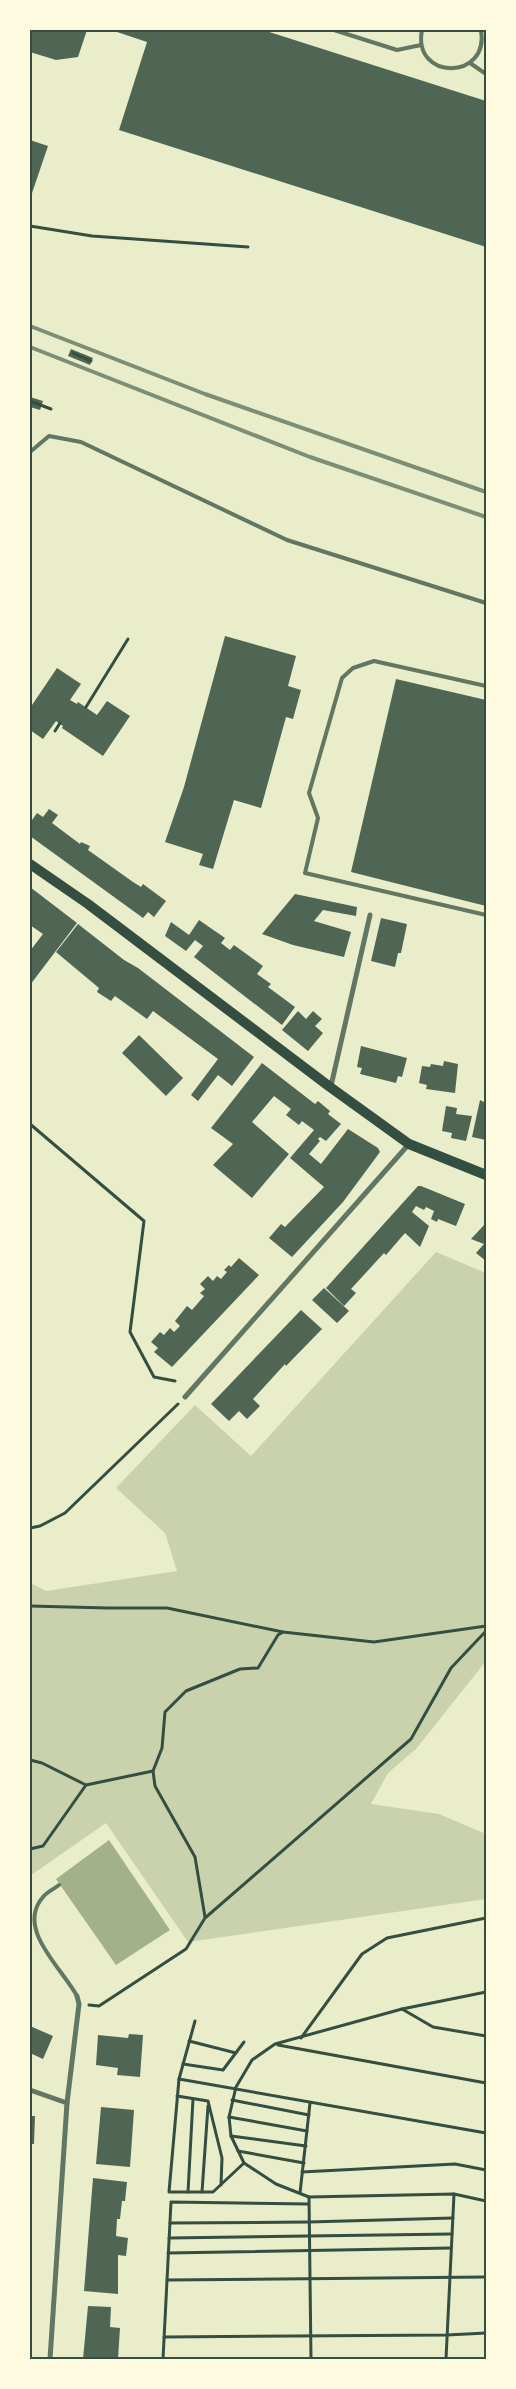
<svg xmlns="http://www.w3.org/2000/svg" width="516" height="2389" font-family="Figtree,sans-serif">
<style>
.green{fill:#cad2ad}
.water{fill:#a3b18a}
.building{fill:#4f6655}
.lines{fill:none;stroke-linecap:round;stroke-linejoin:round}
.path{stroke:#344e41;stroke-width:3}
.service{stroke:#617663;stroke-width:4}
.minor{stroke:#617663;stroke-width:5}
.secondary{stroke:#344e41;stroke-width:10}
.rail{stroke:#7c8e77;stroke-width:4}
.neatline{fill:none;stroke:#344e41;stroke-width:2}
</style>
<rect width="100%" height="100%" fill="#e9edc9"/>
<!-- green -->
<path class="green" d="M436,1252L486,1273V1661L416,1749L388,1773L371,1804L439,1814L486,1834V1899L188,1942L106,1823L30,1876V1583L46,1591L177,1571L165,1533L116,1488L195,1405L251,1456Z"/>
<!-- water -->
<path class="water" d="M109,1840L170,1930L116,1965L56,1879Z"/>
<!-- building -->
<g class="building">
<path d="M30,30H87L78,57L56,60L30,52Z"/>
<path d="M111,30H263L486,101V247L119,130L147,42Z"/>
<path d="M30,140L48,146L30,199Z"/>
<path d="M71,349L93,358L90,365L68,356Z"/>
<path d="M30,397L43,401L40,410L30,407Z"/>
<path d="M225,636L296,656L288,686L301,690L293,719L286,717L261,808L234,800L213,869L199,865L203,854L165,842L184,787Z"/>
<path d="M57,668L81,684L70,700L77,704L78,702L97,715L107,701L130,716L103,756L62,728L63,726L56,721L43,739L30,730V708Z"/>
<path d="M396,679L486,700V906L351,872Z"/>
<path d="M49,809L58,815L52,823L80,844L81,842L90,846L88,850L133,882L141,887L143,884L166,901L154,917L148,912L143,918L30,836V823L37,813L43,817Z"/>
<path d="M30,887L77,923L30,985V951L43,934L30,925Z"/>
<path d="M295,894L357,907L356,916L323,910L314,921L351,932L344,957L293,945L262,934Z"/>
<path d="M381,918L407,924L401,953H398L395,967L371,961Z"/>
<path d="M199,920L225,938L221,943L230,950L234,945L263,966L257,974L271,984L268,987L295,1007L282,1025L194,957L203,946L195,940L186,951L165,936L171,922L189,935Z"/>
<path d="M78,924L124,960L138,968L254,1057L232,1086L218,1075L198,1101L191,1095L218,1059L153,1011L147,1019L115,996L111,1001L97,992L99,988L56,952Z"/>
<path d="M298,1011L306,1019L313,1011L322,1019L315,1026L323,1033L308,1051L282,1030Z"/>
<path d="M139,1035L183,1078L166,1096L122,1053Z"/>
<path d="M361,1046L407,1058L402,1077L398,1076L396,1083L360,1074L362,1068L357,1067Z"/>
<path d="M444,1061L458,1064L455,1093L426,1089L427,1085L419,1083L422,1066L430,1067L431,1064L443,1066Z"/>
<path d="M262,1063L315,1104L318,1101L330,1111L328,1114L341,1124L326,1141L320,1137L318,1139L320,1141L309,1154L321,1164L348,1129L378,1148L380,1152L343,1202L292,1257L269,1238L281,1224L285,1227L324,1187L290,1158L314,1130L302,1121L299,1125L286,1115L291,1109L274,1096L252,1122L289,1154L252,1198L213,1165L233,1144L211,1128Z"/>
<path d="M480,1100L486,1103V1140L472,1137Z"/>
<path d="M446,1106L457,1108L456,1114L472,1116L466,1141L451,1138L452,1133L442,1131Z"/>
<path d="M418,1186H421L465,1204L456,1226L438,1219L437,1222L431,1219L434,1211L426,1207L424,1210L416,1206L412,1212L429,1226L420,1247L405,1233L386,1255L384,1253L351,1289L356,1293L344,1306L326,1288Z"/>
<path d="M485,1224H486V1261L476,1253L484,1244L471,1239Z"/>
<path d="M239,1258L259,1275L172,1367L154,1352L158,1348L151,1342L160,1332L164,1335L170,1328L174,1332L180,1326L175,1321L187,1306L192,1310L204,1296L200,1293L205,1289L200,1284L208,1276L213,1281L217,1276L221,1279L227,1272L224,1270L229,1265L231,1267Z"/>
<path d="M324,1288L349,1311L337,1323L312,1300Z"/>
<path d="M301,1310L322,1329L286,1366L285,1364L253,1399L260,1406L247,1419L239,1411L229,1421L211,1404Z"/>
<path d="M30,2026L53,2036L43,2059L30,2053Z"/>
<path d="M129,2034L143,2035L140,2077L117,2075L118,2068L96,2065L98,2035L128,2038Z"/>
<path d="M101,2107L134,2110L130,2167L96,2164Z"/>
<path d="M30,2116H35L34,2144H30Z"/>
<path d="M93,2178L127,2182L125,2201H122L120,2219H117L116,2236L128,2238L126,2256L118,2255V2294L84,2291Z"/>
<path d="M88,2306L111,2307L110,2327L120,2328L118,2359H83Z"/>
</g>
<g class="lines">
<!-- path -->
<g class="path">
<path d="M30,226L92,236L248,247"/>
<path d="M73,353L91,361"/>
<path d="M30,401L51,409"/>
<path d="M86,707L128,639"/>
<path d="M55,731L60,723"/>
<path d="M30,1124L144,1221L130,1332L154,1377L175,1381"/>
<path d="M30,1528L40,1526L65,1513L178,1404"/>
<path d="M30,1606L108,1608H167L283,1632L374,1642L486,1626"/>
<path d="M30,1760L42,1763L86,1785"/>
<path d="M30,1849L43,1846L86,1785L153,1771"/>
<path d="M205,1917L195,1857L155,1786L153,1771L162,1748L165,1712L186,1691L240,1669L258,1668L278,1635L283,1632"/>
<path d="M486,1992L402,2009L275,2044L252,2060L236,2087L229,2117L231,2136L244,2163L276,2184L309,2197L454,2194L486,2201"/>
<path d="M89,2005L99,2006L186,1949L205,1918L411,1739L451,1668L486,1631"/>
<path d="M402,2009L433,2027L486,2036"/>
<path d="M195,2021L179,2079L169,2192H213L244,2163"/>
<path d="M301,2038L362,1954L387,1938L486,1918"/>
<path d="M189,2041L236,2053"/>
<path d="M278,2045L486,2083"/>
<path d="M183,2064L223,2070L244,2042"/>
<path d="M179,2079L486,2133"/>
<path d="M177,2096L208,2101L222,2158L221,2185"/>
<path d="M232,2100L309,2115"/>
<path d="M229,2117L307,2131"/>
<path d="M231,2136L306,2146"/>
<path d="M238,2151L304,2163"/>
<path d="M302,2172L455,2164L486,2170"/>
<path d="M188,2192L193,2099"/>
<path d="M202,2192L208,2106"/>
<path d="M300,2193L310,2103"/>
<path d="M309,2197L311,2359"/>
<path d="M170,2223L309,2222L453,2218"/>
<path d="M169,2238L452,2234"/>
<path d="M168,2253L451,2248"/>
<path d="M167,2280L486,2277"/>
<path d="M164,2337L447,2335L486,2333"/>
<path d="M163,2359L171,2202L308,2204"/>
<path d="M446,2359L454,2194"/>
</g>
<!-- service -->
<g class="service">
<path d="M334,30L397,50L421,45"/>
<path d="M422,30C412,81 490,81 481,30"/>
<path d="M470,63L486,74"/>
<path d="M30,452L49,436L81,442L287,540L486,603"/>
<path d="M486,686L374,661L353,668L342,678L309,793L318,818L305,873L486,915"/>
<path d="M59,1885C54,1889 47,1892 43,1897C15,1929 63,1969 77,1996"/>
</g>
<!-- minor -->
<g class="minor">
<path d="M331,1086L370,915"/>
<path d="M185,1397L409,1144"/>
<path d="M30,2090L67,2103"/>
<path d="M50,2359L67,2103L79,2004L77,1996"/>
</g>
<!-- secondary -->
<path class="secondary" d="M30,864L88,904L330,1087L409,1144L486,1175"/>
<!-- rail -->
<g class="rail">
<path d="M30,326L205,394L486,492"/>
<path d="M30,347L310,457L486,517"/>
</g>
</g>
<!-- border -->
<rect width="516" height="2389" fill="none" stroke="#fefae0" stroke-width="62"/>
<rect x="31" y="31" width="454" height="2327" class="neatline"/>
</svg>
